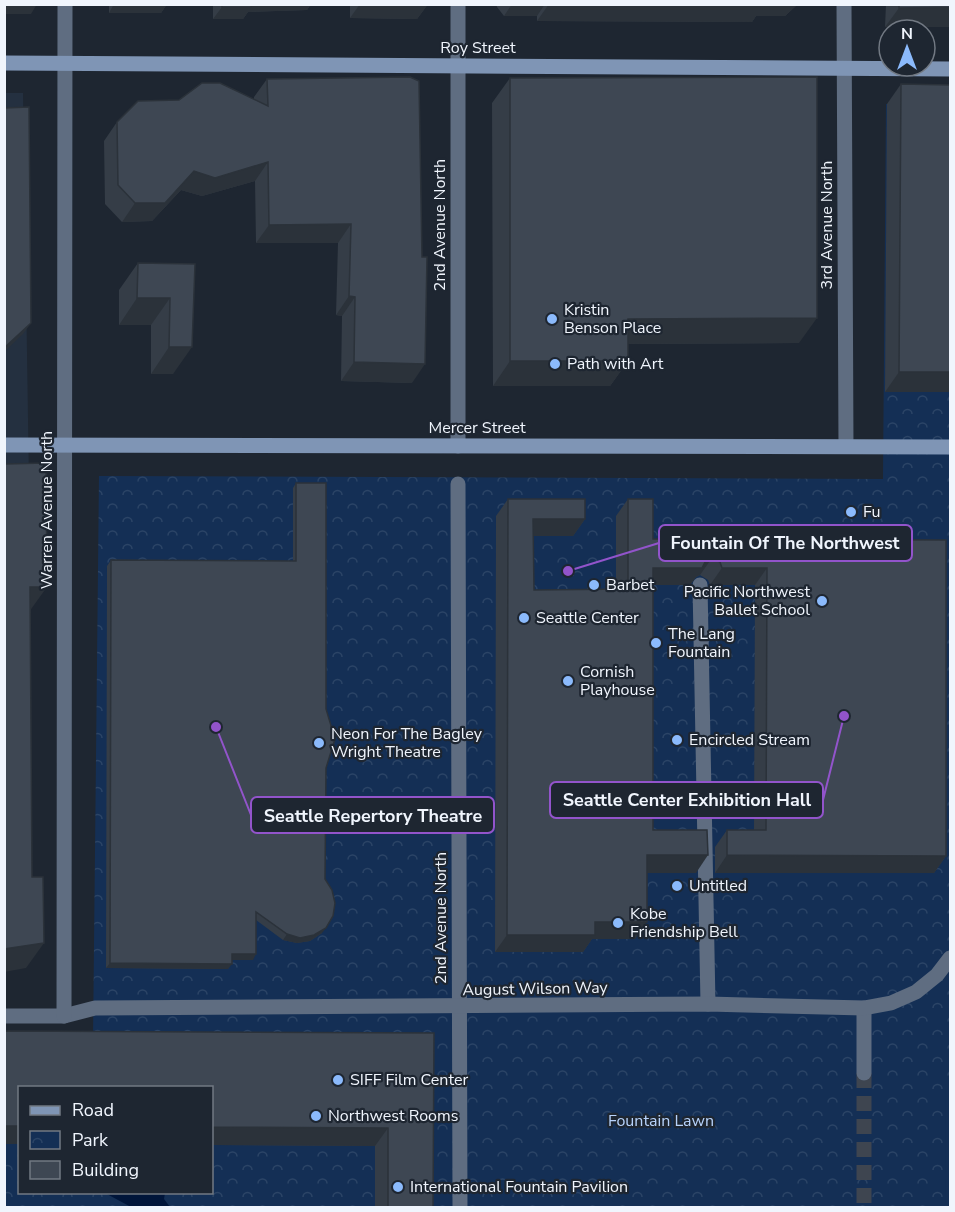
<svg xmlns="http://www.w3.org/2000/svg" width="955" height="1212" font-family="'Nunito Sans',sans-serif">
<style>
.built{fill:#243040}
.park{fill:url(#park-crowns);fill-rule:evenodd}
.garden{fill:#142f55}
.water{fill:#00153a}
.lines{fill:none;stroke-linecap:round;stroke-linejoin:round}
.street-tunnel{stroke:#3e4550;stroke-width:15;stroke-dasharray:15 8;stroke-linecap:butt}
.street{stroke:#5f6d81;stroke-width:15}
.secondary{stroke:#7f95b5;stroke-width:15}
.wall{fill:#353d47}
.shaded-wall{fill:#2b323a}
.building{fill:#3e4753;stroke:#2b323a;stroke-width:1.5}
.poi-dot{fill:#8bbafc;stroke:#1e2631;stroke-width:2}
.labels{text-anchor:middle;dominant-baseline:central;stroke-width:4.5;stroke-linejoin:round;paint-order:stroke}
.street-label{font-size:16px;fill:#f0f5fd;stroke:#1e2631}
.poi-label{font-size:16px;fill:#f0f5fd;stroke:#1e2631;text-anchor:start}
.park-label{font-size:16px;fill:#b7d3fc;stroke:#1e2631}
.leader{fill:none;stroke:#9254cb;stroke-width:2}
.callout-dot{fill:#9254cb;stroke:#1e2631;stroke-width:2}
.callout{fill:#1e2631;stroke:#9254cb;stroke-width:2}
.callout-label{font-size:18px;text-anchor:middle;font-weight:bold;fill:#f0f5fd}
</style>
<defs>
<pattern id="park-crowns" width="20" height="18" patternUnits="userSpaceOnUse" patternTransform="scale(1.5)"><rect width="20" height="18" fill="#142f55"/><path d="M2 6a3 3 0 1 1 6 0M12 15a3 3 0 1 1 6 0" fill="none" stroke="#2b4466"/></pattern>
</defs>
<rect width="100%" height="100%" fill="#1e2631"/>
<!-- built -->
<path class="built" d="M4,93H23L31,614L5,613Z"/>
<!-- park -->
<path class="park" d="M886,104L950,105V1207H5L4,1043L93,1042L99,476L883,479ZM20,1088H212V1192H20Z"/>
<!-- garden -->
<path class="garden" d="M946,1081H950V1208L945,1207Z"/>
<!-- water -->
<path class="water" d="M105,1193H165L164,1199L170,1207H131Z"/>
<g class="lines">
<!-- street-tunnel -->
<path class="street-tunnel" d="M864,1073V1208"/>
<!-- street -->
<g class="street">
<path d="M458,4V446"/>
<path d="M844,4L846,446"/>
<path d="M458,484L460,1208"/>
<path d="M700,585L708,1004"/>
<path d="M864,1008V1073"/>
<path d="M4,1016H64L95,1008L708,1004L864,1008L891,1003L916,992L937,975L950,958"/>
<path d="M64,1016L65,4"/>
</g>
<!-- secondary -->
<g class="secondary">
<path d="M4,63L950,69"/>
<path d="M4,445L950,447"/>
</g>
</g>
<!-- wall -->
<g class="wall">
<path d="M109,4H167L161,13H109Z"/>
<path d="M213,4H311L307,10L248,12L243,19H213Z"/>
<path d="M350,4H428L417,19L350,18Z"/>
<path d="M496,4H798L785,16H756L752,22L537,21V16H504L497,7Z"/>
<path d="M886,4H951L885,27Z"/>
<path d="M410,77L412,383L341,381L342,316L336,315L338,243H256L255,181L202,196L181,190L152,221L122,222L105,204L104,141L117,122L254,100V97L267,79Z"/>
<path d="M510,78L799,343L628,344V361L610,386H493L492,103Z"/>
<path d="M901,84L951,85V392H885L887,104Z"/>
<path d="M138,263L195,264L173,374H151V325H119V290Z"/>
<path d="M296,483L326,709V768L322,933L310,941L297,943L283,940L256,920L253,960H232L228,969L106,968L107,566L111,560L293,561V488Z"/>
<path d="M508,499L585,519L573,536H533L534,590H616V516L628,499L653,539L705,547L710,549L715,547L721,539L946,540V856L934,873H715V847L727,830H754L755,585H710L708,580L700,575L696,577L690,585H653V830L696,873H647L635,939H592L583,952H495L496,516Z"/>
<path d="M4,1031L434,1033L433,1208H375V1146L212,1145V1088H20V1144H4Z"/>
</g>
<!-- shaded-wall -->
<g class="shaded-wall">
<path d="M4,4H37L31,14H4Z"/>
<path d="M114,4H167L161,13H109Z"/>
<path d="M248,4H311L307,10L248,12L243,19H213L222,7Z"/>
<path d="M360,4H428L417,19L350,18Z"/>
<path d="M512,4H545L537,16H504Z"/>
<path d="M549,4H798L785,16H756L752,22L537,21Z"/>
<path d="M951,7V27H885L899,8Z"/>
<path d="M268,162L255,181L202,196L181,190L152,221L122,222L135,203L194,171Z"/>
<path d="M351,224L338,243H256L269,225Z"/>
<path d="M349,296L355,297L342,316L336,315Z"/>
<path d="M137,298H170L151,325H119Z"/>
<path d="M817,318L799,343L610,344L628,319Z"/>
<path d="M31,323L23,334L4,352V349Z"/>
<path d="M169,347H192L173,374H151Z"/>
<path d="M510,361H628L610,386H493Z"/>
<path d="M354,362L425,364L412,383L341,381Z"/>
<path d="M899,372H951V392H885Z"/>
<path d="M533,519H585L573,536H521Z"/>
<path d="M712,558L700,575L696,577L690,585H641L653,568Z"/>
<path d="M722,568H767L755,585H710Z"/>
<path d="M30,587H47L29,612Z"/>
<path d="M647,855H708L696,873H635Z"/>
<path d="M727,855L946,856L934,873H715Z"/>
<path d="M595,922H647L635,939H592L583,952H495L507,935Z"/>
<path d="M326,928L322,933L310,941L297,943L283,940L287,934Z"/>
<path d="M44,943L26,968L4,972V949Z"/>
<path d="M232,954H256L253,960H228Z"/>
<path d="M110,963L232,964L228,969L106,968Z"/>
<rect x="4" y="1126" width="16" height="18"/>
<path d="M212,1127L388,1128L375,1146L212,1145Z"/>
</g>
<!-- building -->
<g class="building">
<rect x="222" y="4" width="29" height="3"/>
<path d="M899,4H951V7L899,8Z"/>
<path d="M410,77L419,81L422,257H427L425,364L354,362L355,297L349,296L351,224L269,225L268,162L215,178L194,171L165,203H135L118,185L117,122L138,101L179,100L202,83H220L268,106L267,79Z"/>
<path d="M817,77V318L628,319V361H510V78Z"/>
<path d="M901,84L951,85V372H899Z"/>
<path d="M29,107L31,323L5,347L4,374V108Z"/>
<path d="M138,263L195,264L192,347H169L170,298H137Z"/>
<path d="M46,463L47,587H30L32,877H43L44,943L4,949V464Z"/>
<path d="M296,483H326V709L335,739L326,768L325,879L332,890L335,903L333,916L326,928L314,935L300,938L287,934L256,912V954H232V964L110,963L111,560L296,561Z"/>
<path d="M508,499H585V519H533L534,590L628,589V499H653V539H701L705,547L710,549L716,547L721,539L946,540V856L727,855V830H766L767,568H722L720,562L712,558L706,560L702,568H653V830H707L708,855H647V922H595V935H507Z"/>
<path d="M4,1031L434,1033L433,1208H388V1128L212,1127V1088H20V1126H4Z"/>
</g>
<!-- markers -->
<g class="poi-dot">
<circle cx="552" cy="319" r="6"/>
<circle cx="555" cy="364" r="6"/>
<circle cx="851" cy="512" r="6"/>
<circle cx="594" cy="585" r="6"/>
<circle cx="822" cy="601" r="6"/>
<circle cx="524" cy="618" r="6"/>
<circle cx="656" cy="643" r="6"/>
<circle cx="568" cy="681" r="6"/>
<circle cx="677" cy="740" r="6"/>
<circle cx="319" cy="743" r="6"/>
<circle cx="677" cy="886" r="6"/>
<circle cx="618" cy="923" r="6"/>
<circle cx="338" cy="1080" r="6"/>
<circle cx="316" cy="1116" r="6"/>
<circle cx="398" cy="1187" r="6"/>
</g>
<g class="labels">
<!-- street labels -->
<g class="street-label">
<text x="478" y="48">Roy Street</text>
<text transform="translate(440 225) rotate(-90)">2nd Avenue North</text>
<text transform="translate(827 225) rotate(-90)">3rd Avenue North</text>
<text x="477" y="428">Mercer Street</text>
<text transform="translate(47 510) rotate(-90)">Warren Avenue North</text>
<text transform="translate(441 918) rotate(-90)">2nd Avenue North</text>
<text transform="translate(535 989) rotate(-1)">August Wilson Way</text>
</g>
<!-- poi labels -->
<g class="poi-label">
<text x="564" y="310">Kristin<tspan x="564" dy="18">Benson Place</tspan></text>
<text x="567" y="364">Path with Art</text>
<text x="863" y="512">Fu</text>
<text x="606" y="585">Barbet</text>
<text x="810" y="592" text-anchor="end">Pacific Northwest<tspan x="810" dy="18">Ballet School</tspan></text>
<text x="536" y="618">Seattle Center</text>
<text x="668" y="634">The Lang<tspan x="668" dy="18">Fountain</tspan></text>
<text x="580" y="672">Cornish<tspan x="580" dy="18">Playhouse</tspan></text>
<text x="331" y="734">Neon For The Bagley<tspan x="331" dy="18">Wright Theatre</tspan></text>
<text x="689" y="740">Encircled Stream</text>
<text x="689" y="886">Untitled</text>
<text x="630" y="914">Kobe<tspan x="630" dy="18">Friendship Bell</tspan></text>
<text x="350" y="1080">SIFF Film Center</text>
<text x="328" y="1116">Northwest Rooms</text>
<text x="410" y="1187">International Fountain Pavilion</text>
</g>
<!-- park labels -->
<g class="park-label">
<text x="661" y="1121">Fountain Lawn</text>
</g>
</g>
<!-- callouts -->
<path class="leader" d="M568 571L659 543M844 716L823 800M216 727L251 815"/>
<g class="callout-dot">
<circle cx="568" cy="571" r="6"/>
<circle cx="844" cy="716" r="6"/>
<circle cx="216" cy="727" r="6"/>
</g>
<g class="callout">
<rect x="659" y="525" width="253" height="36" rx="6"/>
<rect x="550" y="782" width="273" height="36" rx="6"/>
<rect x="251" y="797" width="243" height="36" rx="6"/>
</g>
<g class="callout-label">
<text x="785" y="549">Fountain Of The Northwest</text>
<text x="687" y="806">Seattle Center Exhibition Hall</text>
<text x="373" y="822">Seattle Repertory Theatre</text>
</g>
<!-- border -->
<rect width="955" height="1212" fill="none" stroke="#f0f5fd" stroke-width="12"/>
<!-- legend -->
<rect x="18" y="1086" width="195" height="108" fill="#1e2631" stroke="#727983" stroke-width="1.5"/>
<rect x="30" y="1106" width="30" height="9" fill="#7f95b5" stroke="#727983" stroke-width="1.5"/>
<text x="72" y="1116" font-size="18" fill="#f0f5fd">Road</text>
<rect x="30" y="1131" width="30" height="18" fill="url(#park-crowns)" stroke="#727983" stroke-width="1.5"/>
<text x="72" y="1146" font-size="18" fill="#f0f5fd">Park</text>
<rect x="30" y="1161" width="30" height="18" fill="#3e4753" stroke="#727983" stroke-width="1.5"/>
<text x="72" y="1176" font-size="18" fill="#f0f5fd">Building</text>
<!-- north arrow -->
<g transform="translate(907 48)"><circle r="28" fill="#1e2631" stroke="#727983" stroke-width="1.5"/>
<path d="M0-4.5L10 22L0 15L-10 22Z" fill="#8bbafc"/>
<text y="-9" font-size="16" font-weight="bold" text-anchor="middle" fill="#f0f5fd">N</text>
</g>
</svg>
